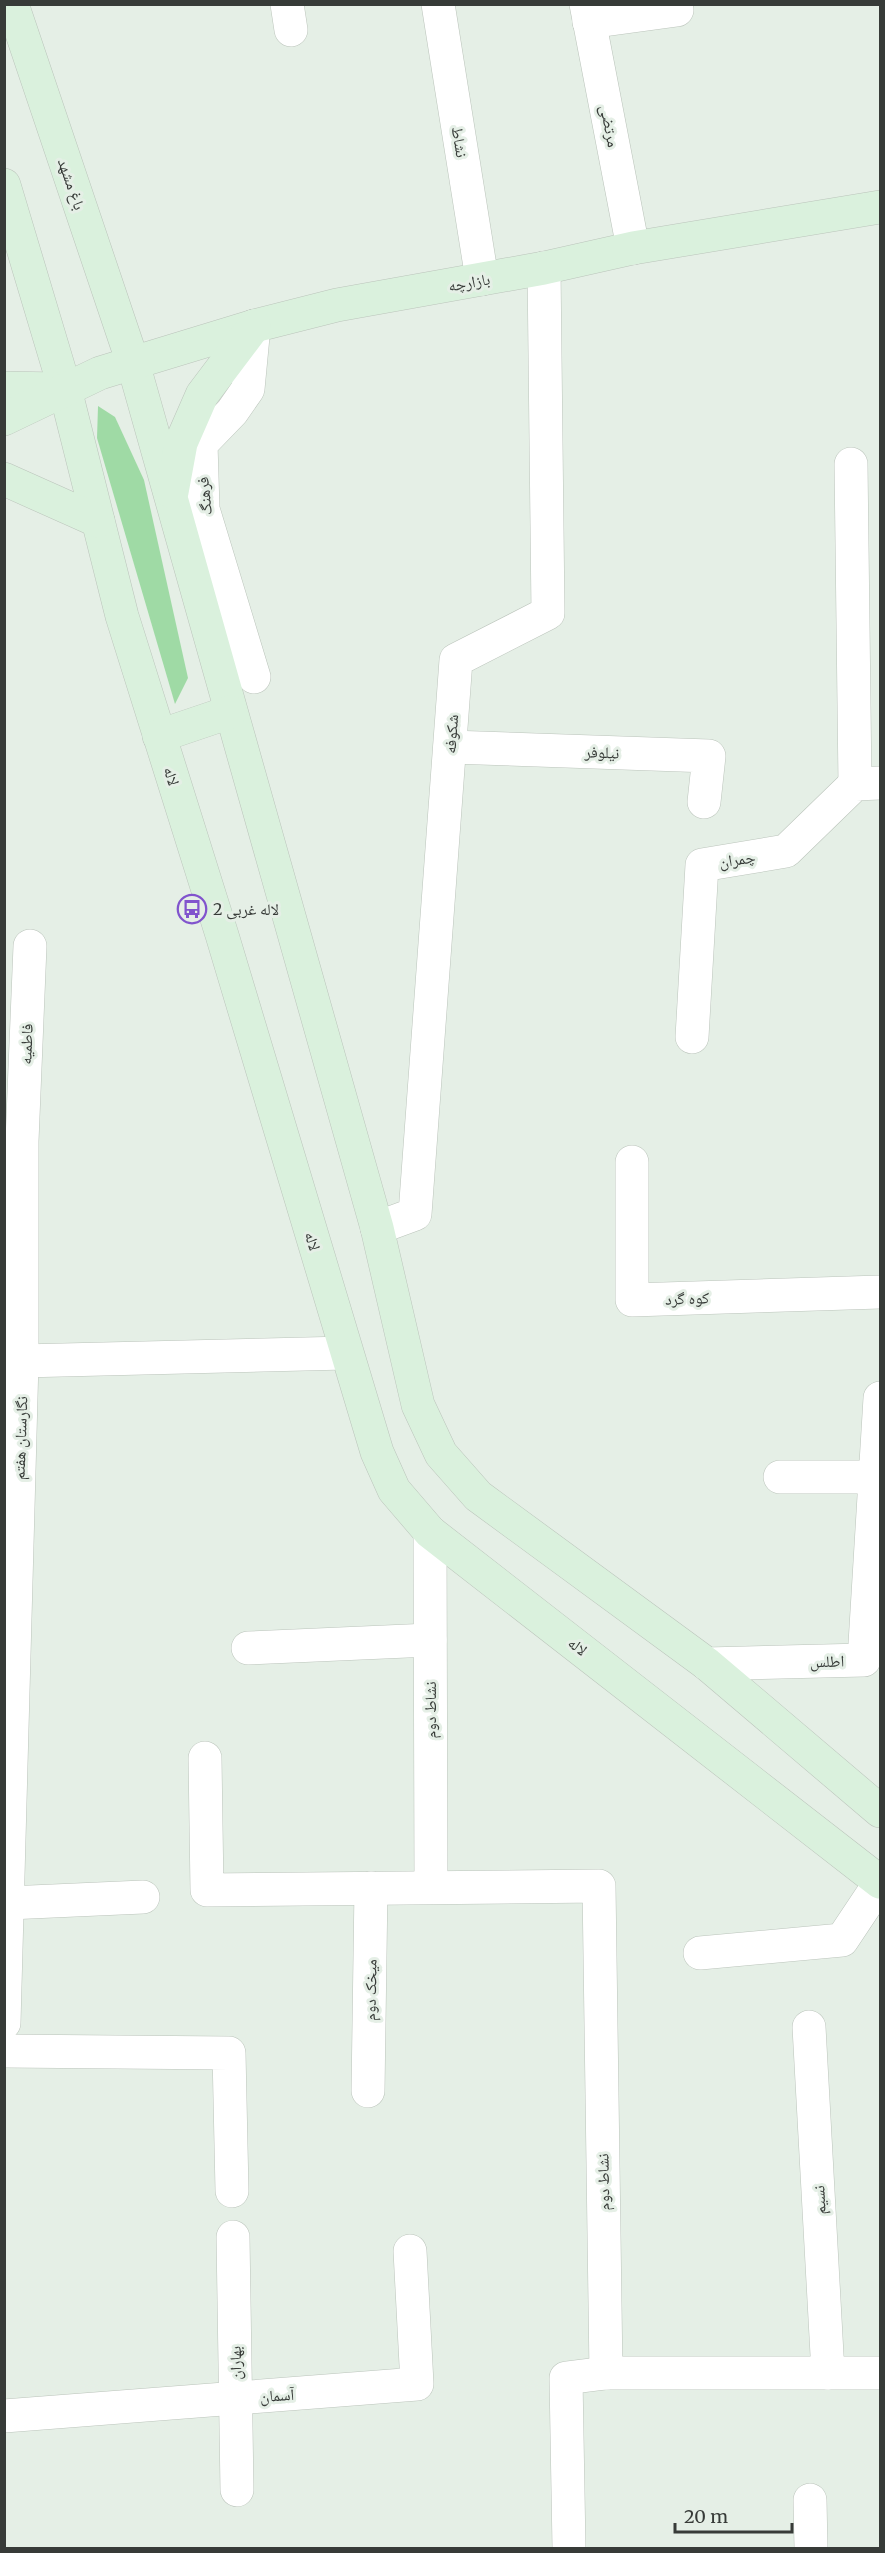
<svg xmlns="http://www.w3.org/2000/svg" width="885" height="2553" font-family="Merriweather,'Noto Naskh Arabic',serif">
<style>
.green{fill:#9fdaa5}
.lines{fill:none;stroke-linecap:round;stroke-linejoin:round}
.minor-casing{stroke:#bbc4bb;stroke-width:34}
.secondary-casing{stroke:#bbc4bb;stroke-width:34}
.minor{stroke:#fff;stroke-width:33}
.secondary{stroke:#daf1dd;stroke-width:33}
.labels{text-anchor:middle;dominant-baseline:central;stroke-width:6;stroke-linejoin:round;paint-order:stroke}
.street-label{font-size:16px;fill:#373b38;stroke:#e5efe6}
.poi-label{font-size:16px;fill:#373b38;stroke:#e5efe6;text-anchor:start}
</style>
<rect width="100%" height="100%" fill="#e5efe6"/>
<!-- green -->
<path class="green" d="M98,406L115,417L144,480L188,678L175,704L97,438Z"/>
<g class="lines">
<!-- minor casing -->
<g class="minor-casing">
<g id="minor">
<path d="M287,4L291,30"/>
<path d="M438,4L482,279"/>
<path d="M586,4L633,248"/>
<path d="M589,22L677,10"/>
<path d="M254,326L248,389L232,412L201,444L203,509L254,677"/>
<path d="M851,464L855,784"/>
<path d="M450,747L709,756L704,802"/>
<path d="M692,1037L702,865L786,851L855,784L880,783"/>
<path d="M632,1162V1300L880,1292"/>
<path d="M377,1228L415,1214L456,660L548,613L544,268"/>
<path d="M22,1361L346,1353"/>
<path d="M780,1477H875"/>
<path d="M430,1532L431,1887"/>
<path d="M248,1648L430,1640"/>
<path d="M707,1664L864,1660L880,1398"/>
<path d="M205,1758L207,1890L599,1886L606,2373"/>
<path d="M8,1903L143,1897"/>
<path d="M700,1953L842,1940L880,1883"/>
<path d="M4,2023L22,1361V1141L30,946"/>
<path d="M809,2027L828,2373"/>
<path d="M4,2051L229,2053L232,2191"/>
<path d="M368,2091L371,1888"/>
<path d="M233,2237L237,2490"/>
<path d="M4,2416L417,2384L410,2251"/>
<path d="M810,2500L811,2548"/>
<path d="M569,2548L566,2378L606,2373H880"/>
</g>
</g>
<!-- secondary casing -->
<g class="secondary-casing">
<g id="secondary">
<path d="M12,4L133,363L377,1228L418,1405L441,1454L478,1496L707,1664L880,1811"/>
<path d="M4,185L65,389L122,616L222,935L377,1452L394,1490L430,1532L880,1882"/>
<path d="M4,388L60,389"/>
<path d="M4,419L100,373L254,326L337,305L544,268L633,248L880,207"/>
<path d="M4,479L98,521"/>
<path d="M172,492L181,443L202,395L254,326"/>
<path d="M159,736L230,712"/>
</g>
</g>
<!-- minor -->
<use href="#minor" class="minor"/>
<!-- secondary -->
<use href="#secondary" class="secondary"/>
</g>
<!-- icons -->
<defs>
<g id="bus-ring" transform="scale(1.5)"><circle r="9.5" fill="#e5efe6" stroke="#8154cd" stroke-width="1.5"/><path d="M-5-6H5V4H4V6H2V4H-2V6H-4V4H-5ZM-3.5-4V0h7V-4ZM-3.5 1.2v1.5H-2V1.2ZM2 1.2v1.5H3.5V1.2Z" fill="#8154cd"/></g>
</defs>
<g fill-rule="evenodd">
<use href="#bus-ring" x="192" y="909"/>
</g>
<g class="labels">
<!-- street labels -->
<g class="street-label">
<text transform="translate(610 126) rotate(79)">مرتضی</text>
<text transform="translate(460 142) rotate(81)">نشاط</text>
<text transform="translate(72 184) rotate(71)">باغ مشهد</text>
<text transform="translate(469 282) rotate(-10)">بازارچه</text>
<text transform="translate(204 496) rotate(-96)">فرهنگ</text>
<text transform="translate(451 734) rotate(-86)">شکوفه</text>
<text transform="translate(602 752) rotate(2)">نیلوفر</text>
<text transform="translate(172 776) rotate(73)">لاله</text>
<text transform="translate(737 859) rotate(-9)">چمران</text>
<text transform="translate(26 1044) rotate(-88)">فاطمیه</text>
<text transform="translate(313 1241) rotate(73)">لاله</text>
<text transform="translate(687 1298) rotate(-2)">کوه گرد</text>
<text transform="translate(20 1438) rotate(-88)">نگارستان هفتم</text>
<text transform="translate(578 1646) rotate(38)">لاله</text>
<text transform="translate(827 1661) rotate(-2)">اطلس</text>
<text transform="translate(430 1710) rotate(-90)">نشاط دوم</text>
<text transform="translate(370 1990) rotate(-89)">میخک دوم</text>
<text transform="translate(603 2182) rotate(-91)">نشاط دوم</text>
<text transform="translate(819 2200) rotate(-93)">نسیم</text>
<text transform="translate(235 2363) rotate(-91)">بهاران</text>
<text transform="translate(277 2395) rotate(-4)">آسمان</text>
</g>
<!-- poi labels -->
<g class="poi-label">
<text x="213" y="909">لاله غربی 2</text>
</g>
</g>
<!-- border -->
<rect width="885" height="2553" fill="none" stroke="#373b38" stroke-width="12"/>
<!-- scale -->
<path d="M675 2523v9h117v-9" fill="none" stroke="#373b38" stroke-width="3"/>
<text x="684" y="2523" font-size="18" fill="#373b38" stroke="#e5efe6" stroke-width="4.5" paint-order="stroke">20 m</text>
</svg>
